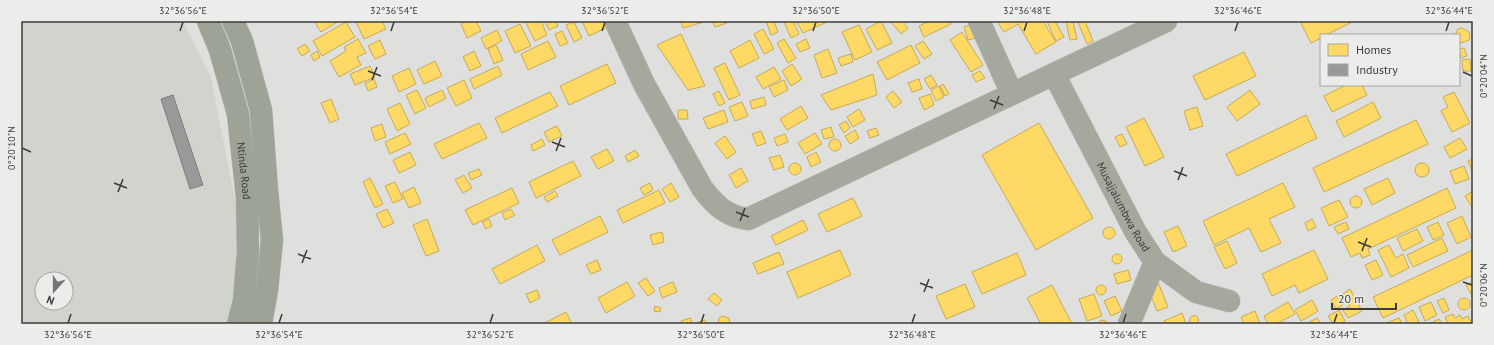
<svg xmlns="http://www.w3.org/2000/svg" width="1494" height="345" font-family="'PT Sans',sans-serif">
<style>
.built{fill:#d1d4cd;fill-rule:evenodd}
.homes{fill:#ffd966;stroke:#c4aa59}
.industry{fill:#999;stroke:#7d7d7d}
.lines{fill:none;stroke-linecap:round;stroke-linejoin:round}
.minor-casing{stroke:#bbbbba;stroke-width:23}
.major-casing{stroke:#bbbbba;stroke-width:23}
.minor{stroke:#a4a89d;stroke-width:22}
.major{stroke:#9ea397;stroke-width:22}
.ticks{fill:none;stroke:#3b3c3b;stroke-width:1.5}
.labels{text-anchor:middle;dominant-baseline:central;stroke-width:4;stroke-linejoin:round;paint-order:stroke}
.street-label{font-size:11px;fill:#3b3c3b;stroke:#ecedea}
.neatline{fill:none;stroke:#3b3c3b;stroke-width:1.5}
.ticks-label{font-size:10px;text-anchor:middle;fill:#3b3c3b}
</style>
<rect width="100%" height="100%" fill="#dfdfde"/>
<!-- built -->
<path class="built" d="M21,21H183L211,77L239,220L238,288L231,324H21ZM42,279H66V303H42Z"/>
<!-- homes -->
<g class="homes">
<path d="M314,21H339L321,32Z"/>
<path d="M358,21H382L386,29L364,39L356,22Z"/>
<path d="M467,21H476L481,31L467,38L461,24Z"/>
<path d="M529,21H541L547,35L535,41L526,23Z"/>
<path d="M545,21H556L558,26L549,30Z"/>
<path d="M582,21H607L610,26L589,36Z"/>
<path d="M681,21H707L683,28Z"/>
<path d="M712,21H727V23L715,27Z"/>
<path d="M766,21H774L778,32L771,35Z"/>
<path d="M786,21H793L799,34L791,38L784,22Z"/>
<path d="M796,21H824L825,23L803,33Z"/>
<path d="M881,21L892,43L877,50L866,29Z"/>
<path d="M893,21H902L908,28L901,34L891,22Z"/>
<path d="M930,21H950L951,24L924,37L919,26Z"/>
<path d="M997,21H1043L1056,42L1036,54L1018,24L1004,32Z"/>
<path d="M1047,21H1055L1064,37L1056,41Z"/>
<path d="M1066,21H1073L1077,39L1070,40Z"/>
<path d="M1080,21H1085L1093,41L1087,44L1078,22Z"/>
<path d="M1300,21H1354L1326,35H1321V38L1311,43Z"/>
<path d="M346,22L355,37L322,56L313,41Z"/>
<path d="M574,22L582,38L574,42L566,25Z"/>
<path d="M520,24L531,46L515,53L505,31Z"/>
<path d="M859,25L872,52L855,60L842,32Z"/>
<path d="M970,25L975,38L968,40L964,27Z"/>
<path d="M1462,28L1469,32L1470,36L1469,40L1461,43L1459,42V35H1455L1458,29Z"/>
<path d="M763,29L774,49L764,54L754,34Z"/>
<path d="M497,30L502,41L486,49L481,38Z"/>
<path d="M562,31L568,43L560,46L555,34Z"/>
<path d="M962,32L983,65L971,72L950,40Z"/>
<path d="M681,34L705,86L688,90L657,45Z"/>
<path d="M358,39L366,53L357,57L361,65L339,77L330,61L346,51L344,47Z"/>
<path d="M784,39L796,58L788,63L777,43Z"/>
<path d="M806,39L810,48L800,52L796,44Z"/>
<path d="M380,40L386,54L375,59L368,46Z"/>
<path d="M750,40L759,58L739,68L730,51Z"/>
<path d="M548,41L556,57L528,70L521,54Z"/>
<path d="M923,41L932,54L924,59L915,46Z"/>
<path d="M305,44L310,51L302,56L297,49Z"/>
<path d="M496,45L503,60L494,64L488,49Z"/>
<path d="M911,45L920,63L887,80L877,62Z"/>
<path d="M1464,48L1467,56L1461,58L1459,49Z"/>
<path d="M828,49L837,73L822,78L814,55Z"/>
<path d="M317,51L320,57L314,61L311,55Z"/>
<path d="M474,51L481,66L470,71L463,57Z"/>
<path d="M1244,52L1256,76L1205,100L1193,76Z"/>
<path d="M851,54L853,62L841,66L838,58Z"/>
<path d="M1470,59L1471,71H1463L1462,60Z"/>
<path d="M435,61L442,76L424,84L417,70Z"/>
<path d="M725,63L740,95L729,100L714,68Z"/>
<path d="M607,64L616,83L569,105L560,86Z"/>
<path d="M792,64L802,79L791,86L782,71Z"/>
<path d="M370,66L375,77L355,85L350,74Z"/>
<path d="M498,66L502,75L474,89L470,79Z"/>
<path d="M774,67L781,79L763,89L756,77Z"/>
<path d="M409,68L416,84L399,92L392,76Z"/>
<path d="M980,71L985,78L976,82L972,75Z"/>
<path d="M873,74L877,95L831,110L821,95Z"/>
<path d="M931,75L937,85L930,89L924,79Z"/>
<path d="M374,79L377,87L368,91L365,83Z"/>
<path d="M919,79L922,89L912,92L908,83Z"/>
<path d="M464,80L472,98L456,106L447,88Z"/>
<path d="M784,80L788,90L774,97L769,87Z"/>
<path d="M943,84L949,94L945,96L940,86Z"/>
<path d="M1346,85H1362L1367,95L1332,112L1324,96Z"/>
<path d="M939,86L944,97L936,101L931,90Z"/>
<path d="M417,90L426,108L415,114L406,95Z"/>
<path d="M442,90L446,98L429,107L425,98Z"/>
<path d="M1250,90L1260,104L1237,121L1227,107Z"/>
<path d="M719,91L725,103L719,106L713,94Z"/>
<path d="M893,91L902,102L894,108L886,97Z"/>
<path d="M550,92L558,106L502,133L495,118Z"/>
<path d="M1454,92L1470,123L1452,132L1441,111L1448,107L1443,97Z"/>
<path d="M930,94L934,105L924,110L919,98Z"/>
<path d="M764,97L766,105L752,109L750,101Z"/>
<path d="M331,99L339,119L330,123L321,103Z"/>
<path d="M742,102L748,116L735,121L729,107Z"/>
<path d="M1373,102L1381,118L1344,137L1336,121Z"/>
<path d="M400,103L410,124L397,131L387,109Z"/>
<path d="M801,106L808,118L787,130L780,119Z"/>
<path d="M1197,107L1203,126L1190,130L1184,111Z"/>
<path d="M859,109L865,120L853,127L847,117Z"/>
<path d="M678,110H687L688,119H678Z"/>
<path d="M724,110L728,122L708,129L703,118Z"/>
<path d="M1306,115L1317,138L1237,176L1226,154Z"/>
<path d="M1144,118L1164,157L1145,166L1126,127Z"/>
<path d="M1416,120L1428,144L1324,192L1313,168Z"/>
<path d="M846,121L850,128L844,133L839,125Z"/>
<path d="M479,123L487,138L442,159L434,144Z"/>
<path d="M1039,123L1093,218L1036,250L982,155Z"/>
<path d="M382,124L386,137L375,141L371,128Z"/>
<path d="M557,126L562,136L549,142L544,132Z"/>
<path d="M831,127L834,137L824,139L821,130Z"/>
<path d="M876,128L879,135L870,138L867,131Z"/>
<path d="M855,130L859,138L850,144L845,136Z"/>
<path d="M761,131L766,143L757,146L752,134Z"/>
<path d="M405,133L411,144L390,154L385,142Z"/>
<path d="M815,133L822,144L805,154L798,143Z"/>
<path d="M785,134L788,142L777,146L774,138Z"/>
<path d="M1122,134L1127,144L1120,147L1115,137Z"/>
<path d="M725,136L736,152L727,159L715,143Z"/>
<path d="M1460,138L1467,149L1450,158L1444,147Z"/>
<circle cx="835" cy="145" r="6"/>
<path d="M542,139L545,145L533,151L531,145Z"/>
<path d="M607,149L614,161L598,169L591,157Z"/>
<path d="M635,150L639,156L628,162L625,156Z"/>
<path d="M410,152L416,165L399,173L393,160Z"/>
<path d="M816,152L821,162L811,167L807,157Z"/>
<path d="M780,155L784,167L774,170L769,158Z"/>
<path d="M1473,159V173L1468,161Z"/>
<path d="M573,161L581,176L536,198L529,182Z"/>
<circle cx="795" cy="169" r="6"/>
<circle cx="1422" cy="170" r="7"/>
<path d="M1464,166L1469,179L1455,184L1450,171Z"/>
<path d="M741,168L748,181L736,188L729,175Z"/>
<path d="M479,169L482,175L471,180L468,173Z"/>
<path d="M464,175L472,188L463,193L455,180Z"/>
<path d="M370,178L383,204L375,208L363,182Z"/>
<path d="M1388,178L1395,193L1372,205L1364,189Z"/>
<path d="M395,182L403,199L393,203L385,186Z"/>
<path d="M650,183L653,190L644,195L640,188Z"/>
<path d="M671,183L679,197L670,202L662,189Z"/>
<path d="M1283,183L1295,207L1269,219L1281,243L1261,252L1249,228L1214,245L1203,221Z"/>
<path d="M414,187L421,203L409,208L402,193Z"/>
<path d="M512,188L519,203L473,225L465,210Z"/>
<path d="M1447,188L1456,208L1368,249L1370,255L1362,258L1360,253L1351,257L1342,238Z"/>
<path d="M659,190L665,203L623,223L617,210Z"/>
<path d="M555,191L558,196L547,202L544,197Z"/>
<path d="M1473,191V209L1465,196Z"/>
<circle cx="1356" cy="202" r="6"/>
<path d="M853,198L862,216L827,232L818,214Z"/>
<path d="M1339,200L1348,217L1329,226L1321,208Z"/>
<path d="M387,209L394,223L383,228L376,214Z"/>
<path d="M511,209L515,215L505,220L502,213Z"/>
<path d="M600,216L608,232L560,255L552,240Z"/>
<path d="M1462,216L1471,237L1457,244L1447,223Z"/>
<path d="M427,219L439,251L426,256L413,225Z"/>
<path d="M489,219L492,226L486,229L482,222Z"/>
<path d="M1312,219L1316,227L1308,231L1305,223Z"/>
<path d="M803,220L808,230L776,245L771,236Z"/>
<path d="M1346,222L1349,229L1338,234L1334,227Z"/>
<path d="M1438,222L1444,235L1433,240L1427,227Z"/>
<path d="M1178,226L1187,246L1173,252L1164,232Z"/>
<circle cx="1109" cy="233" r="6"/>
<path d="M1417,229L1423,241L1403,251L1397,238Z"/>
<path d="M662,232L664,242L653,245L650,235Z"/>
<path d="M1442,238L1448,251L1413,267L1407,255Z"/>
<path d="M1227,241L1237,263L1225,269L1214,247Z"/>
<path d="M537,245L545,261L500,284L492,269Z"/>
<path d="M1389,245L1396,258L1403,254L1409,268L1391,277L1378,250Z"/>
<path d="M840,250L851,275L798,298L787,272Z"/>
<path d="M1314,250L1328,279L1299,293L1295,285L1272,296L1262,274Z"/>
<path d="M1473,250V275L1383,318L1373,297Z"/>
<path d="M779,252L784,264L758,274L753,263Z"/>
<path d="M1017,253L1026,275L982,294L972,272Z"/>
<circle cx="1117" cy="259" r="5"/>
<path d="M597,260L601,270L591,274L586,265Z"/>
<path d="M1376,260L1383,275L1372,280L1365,265Z"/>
<path d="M1128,270L1131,280L1117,284L1114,274Z"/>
<path d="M646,278L655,291L648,296L638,283Z"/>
<path d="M627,282L635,296L606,313L598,298Z"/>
<path d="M673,282L677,292L662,298L659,288Z"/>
<path d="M1158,282L1168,307L1157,311L1147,286Z"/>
<path d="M1473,282V292L1471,294L1466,285Z"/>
<path d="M965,284L975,307L946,319L936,296Z"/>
<path d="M1052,285L1072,324H1041L1027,298Z"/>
<circle cx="1101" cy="290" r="5"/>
<path d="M1350,289L1362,311L1348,318L1343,310L1350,306L1343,294Z"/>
<path d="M537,290L540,298L530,303L526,294Z"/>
<path d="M714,293L722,300L717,306L708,299Z"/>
<path d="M1094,294L1102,316L1087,321L1079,299Z"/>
<path d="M1339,295L1344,304L1336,309L1331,300Z"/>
<path d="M1115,296L1122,311L1111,316L1104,301Z"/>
<circle cx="1464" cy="304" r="6"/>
<path d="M1444,298L1449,310L1443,313L1437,301Z"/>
<path d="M1312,300L1318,311L1301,321L1295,310Z"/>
<path d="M1288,302L1295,314L1276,324H1268L1264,316Z"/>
<path d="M1431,302L1437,315L1425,321L1419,307Z"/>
<path d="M655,306L661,308L660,312L654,311Z"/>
<path d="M1339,310L1345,321L1339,324H1333L1328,316Z"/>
<path d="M1413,310L1419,322L1413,324H1408L1404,315Z"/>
<path d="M1255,311L1260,324H1244L1241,317Z"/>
<path d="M566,312L572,324H543Z"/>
<path d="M1182,313L1186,324H1165L1164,321Z"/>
<path d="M1453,314L1455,318L1460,315L1462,319L1468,316L1472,324H1448L1445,317Z"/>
<circle cx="1194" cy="320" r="4.5"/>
<path d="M722,316L729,318L730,324H718L719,318Z"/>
<path d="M690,318L693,324H682L681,321Z"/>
<path d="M1317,318L1321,324H1306Z"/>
<path d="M1399,318L1402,324H1386V323Z"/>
<path d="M1439,319L1442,324H1429Z"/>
<path d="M705,320L706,324H696L695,323Z"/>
<path d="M1101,320L1106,321L1108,324H1098Z"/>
</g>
<!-- industry -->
<path class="industry" d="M173,95L203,185L190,189L161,99Z"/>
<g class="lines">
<!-- minor casing -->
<g class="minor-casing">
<g id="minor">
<path d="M615,21L644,84L702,188C714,204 727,217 748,219L1166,21"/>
<path d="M979,21L1012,94"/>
<path id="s1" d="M1054,74L1135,231L1155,262L1196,292L1229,301"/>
<path d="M1129,324L1155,262"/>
</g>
</g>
<!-- major casing -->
<g class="major-casing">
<g id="major">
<path id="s2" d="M208,21L220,50L238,114L247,197L248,251L244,301L238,324"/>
<path d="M233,21L242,41L261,110L267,190L272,240L267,290L261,324"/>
</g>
</g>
<!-- minor -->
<use href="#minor" class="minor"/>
<!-- major -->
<use href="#major" class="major"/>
</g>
<!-- ticks -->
<path class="ticks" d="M180,31L183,22M391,31L394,22M602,31L605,22M813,31L816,22M1024,31L1027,22M1235,31L1238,22M1446,31L1449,22M368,71L381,76M1463,72L1472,76M372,80L377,67M990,100L1003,105M994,109L999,96M552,142L565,147M22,148L31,152M556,151L561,138M1174,171L1187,176M1178,180L1183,167M114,183L127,188M118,192L123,179M736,212L749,217M740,221L745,208M1358,242L1371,247M1362,251L1367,238M298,254L311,259M302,263L307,250M1463,282L1472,285M920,283L933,288M924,292L929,279M68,323L71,314M279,323L282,314M490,323L493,314M701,323L704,314M912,323L915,314M1123,323L1126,314M1334,323L1337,314"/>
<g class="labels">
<!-- street labels -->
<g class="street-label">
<text stroke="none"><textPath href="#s2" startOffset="155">Ntinda Road</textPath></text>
<text stroke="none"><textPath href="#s1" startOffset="150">Musajjalumbwa Road</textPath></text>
</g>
</g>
<!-- border -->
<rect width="1494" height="345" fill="none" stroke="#ecedea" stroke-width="44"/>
<!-- legend -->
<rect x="1320" y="34" width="140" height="52" fill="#ecedea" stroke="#a5a6a4"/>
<rect x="1328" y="44" width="20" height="12" fill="#ffd966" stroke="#a5a6a4"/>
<text x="1356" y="54" font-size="12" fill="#3b3c3b">Homes</text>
<rect x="1328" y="64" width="20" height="12" fill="#999999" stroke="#a5a6a4"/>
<text x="1356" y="74" font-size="12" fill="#3b3c3b">Industry</text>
<!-- north arrow -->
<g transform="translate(54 291) rotate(201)"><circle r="19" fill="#ecedea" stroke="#a5a6a4"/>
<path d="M0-3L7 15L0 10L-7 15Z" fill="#747574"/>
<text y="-6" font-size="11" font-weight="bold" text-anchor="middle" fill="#3b3c3b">N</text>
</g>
<!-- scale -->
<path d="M1332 303v6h64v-6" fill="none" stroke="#3b3c3b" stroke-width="2"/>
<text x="1338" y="303" font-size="12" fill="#3b3c3b" stroke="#ecedea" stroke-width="3" paint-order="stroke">20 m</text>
<rect x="22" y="22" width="1450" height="301" class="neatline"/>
<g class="ticks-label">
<text x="183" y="14">32°36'56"E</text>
<text x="394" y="14">32°36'54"E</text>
<text x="605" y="14">32°36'52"E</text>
<text x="816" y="14">32°36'50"E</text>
<text x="1027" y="14">32°36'48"E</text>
<text x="1238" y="14">32°36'46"E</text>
<text x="1449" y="14">32°36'44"E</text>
<text transform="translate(1483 76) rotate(-90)" y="4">0°20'04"N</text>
<text transform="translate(11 148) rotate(-90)" y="4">0°20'10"N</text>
<text transform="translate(1483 285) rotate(-90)" y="4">0°20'06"N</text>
<text x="68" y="338">32°36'56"E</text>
<text x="279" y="338">32°36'54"E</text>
<text x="490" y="338">32°36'52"E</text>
<text x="701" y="338">32°36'50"E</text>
<text x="912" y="338">32°36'48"E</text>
<text x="1123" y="338">32°36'46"E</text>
<text x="1334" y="338">32°36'44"E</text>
</g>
</svg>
